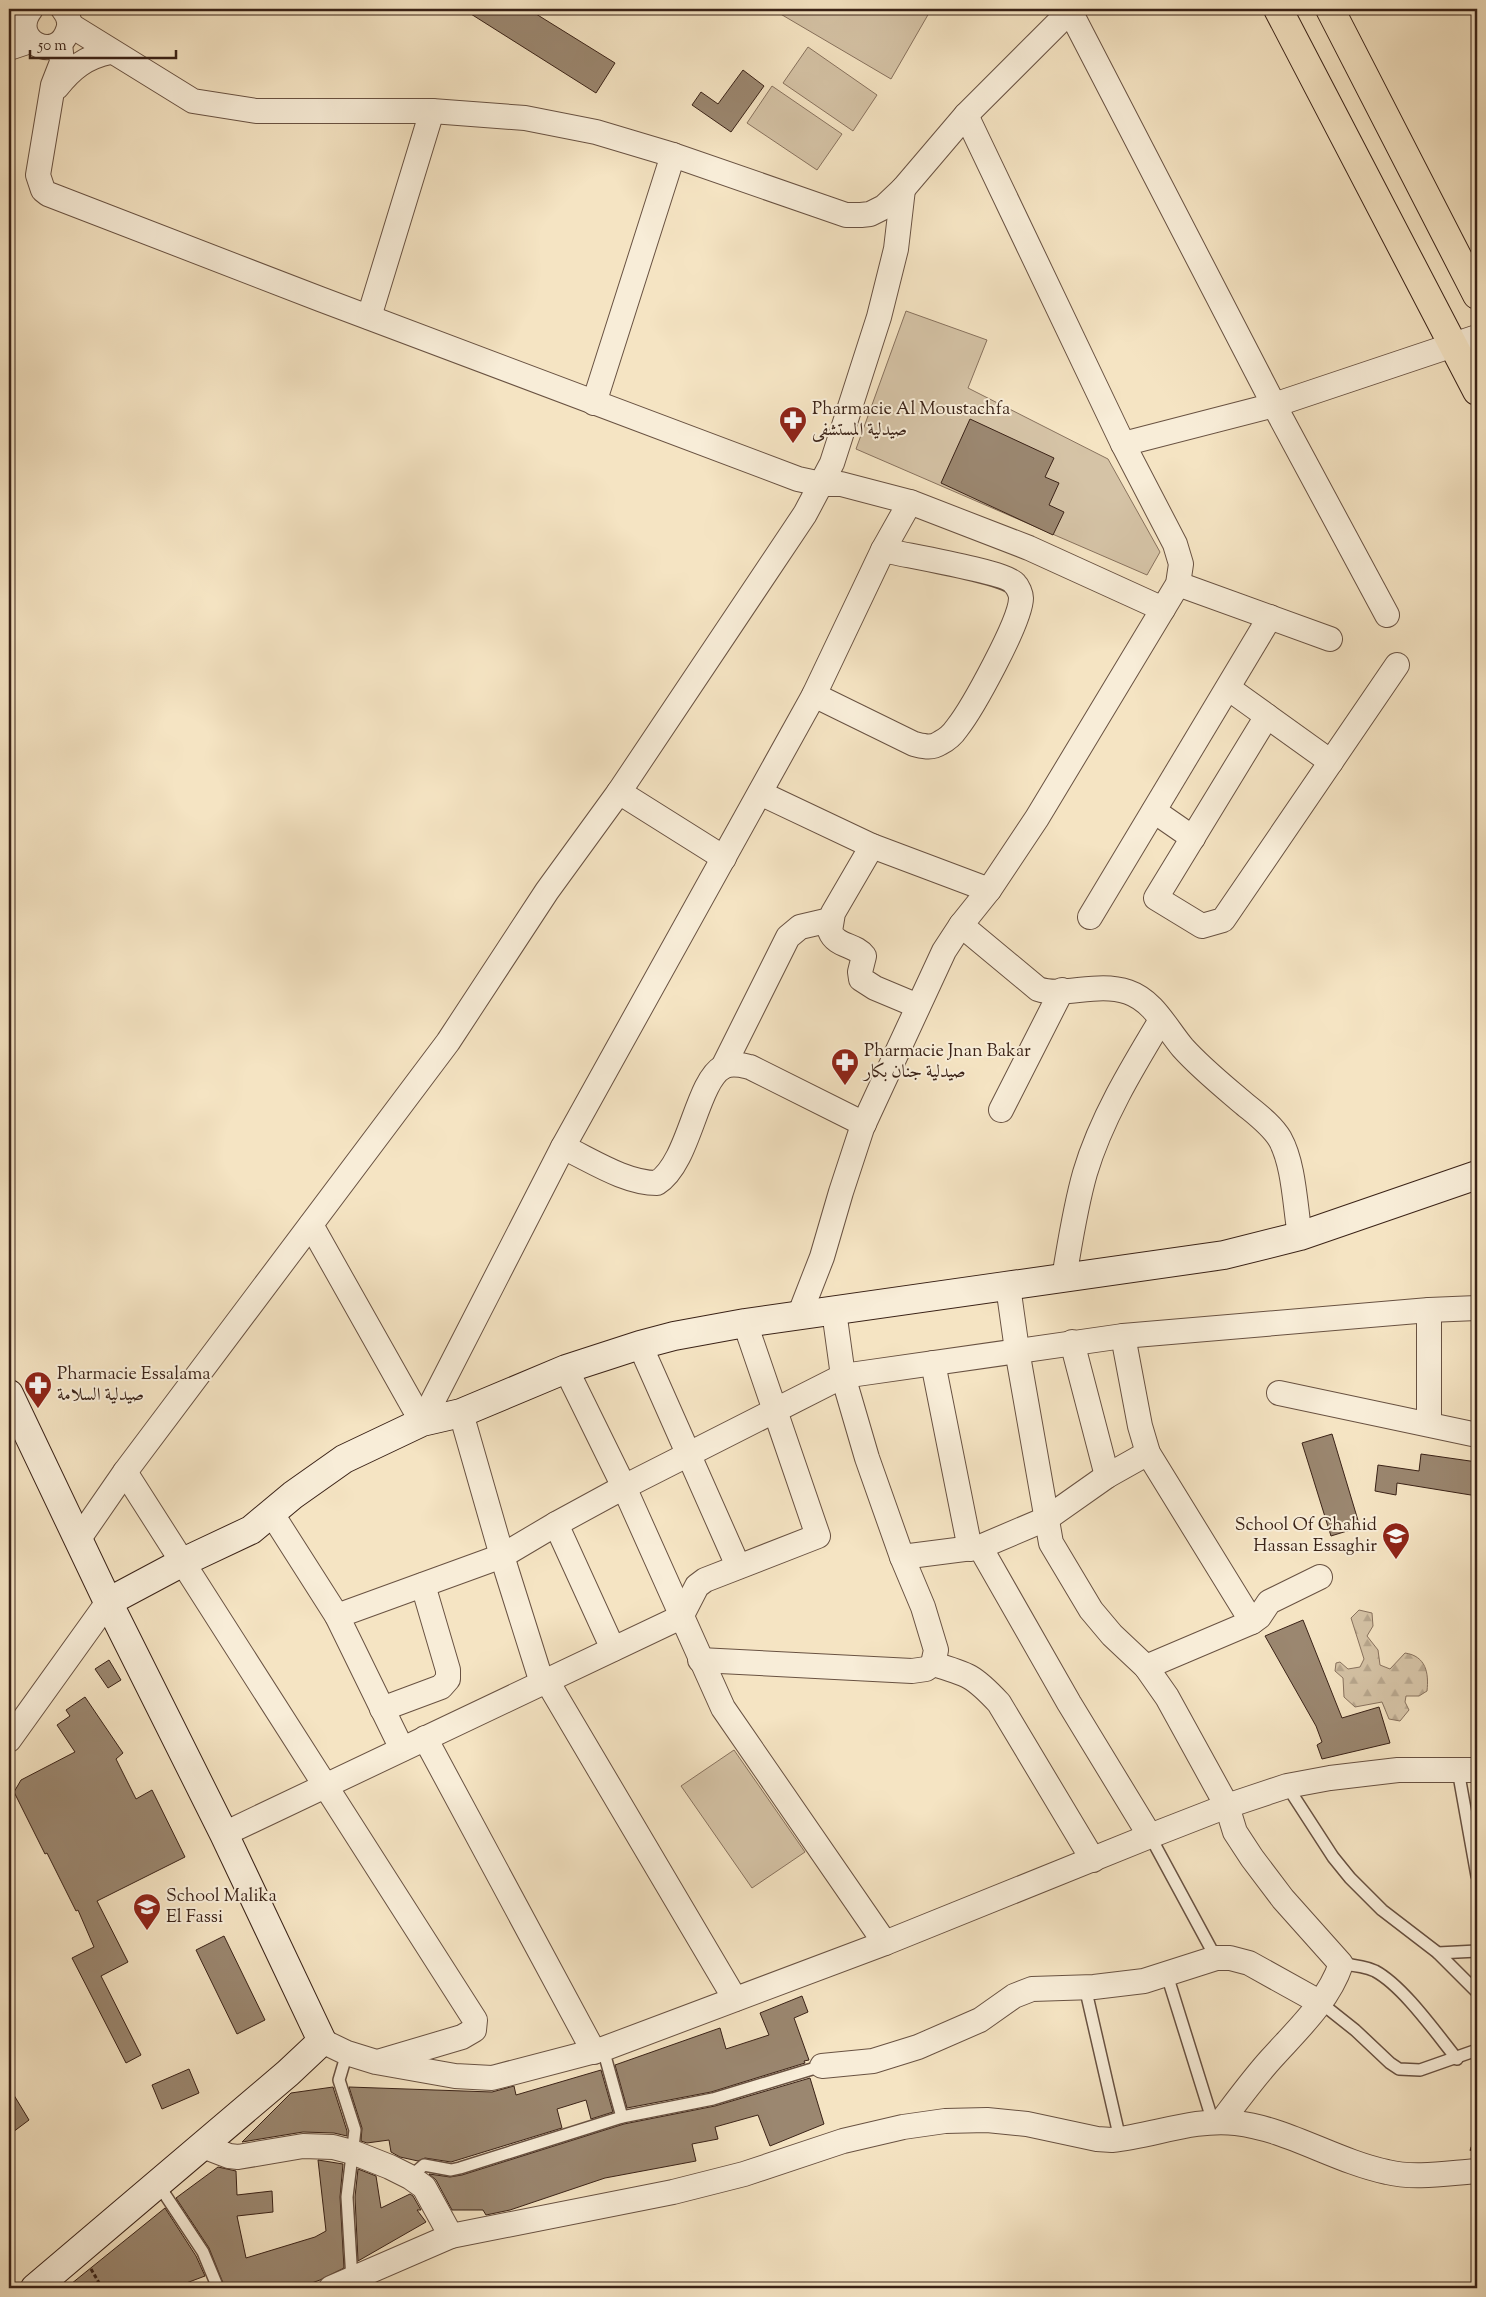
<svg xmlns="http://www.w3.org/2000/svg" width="1486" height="2297" font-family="'Sorts Mill Goudy',Amiri,serif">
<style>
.forest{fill:url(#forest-firs);stroke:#88725e}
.green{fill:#d5c3a6;stroke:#88725e}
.building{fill:#9b8770;stroke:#3a2217}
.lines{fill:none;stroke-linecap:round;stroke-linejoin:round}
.lane-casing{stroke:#695242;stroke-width:14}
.street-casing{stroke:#695242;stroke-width:26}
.secondary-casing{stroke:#3a2217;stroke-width:30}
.primary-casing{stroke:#3a2217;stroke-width:30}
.path{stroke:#3a2217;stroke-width:3;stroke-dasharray:4 2.5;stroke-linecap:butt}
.lane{stroke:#f8edd8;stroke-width:11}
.street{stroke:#f8edd8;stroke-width:24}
.secondary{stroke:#f8edd8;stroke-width:28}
.primary{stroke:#f5e4c3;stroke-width:28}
.labels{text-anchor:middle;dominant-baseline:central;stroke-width:4;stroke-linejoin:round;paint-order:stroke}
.poi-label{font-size:18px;fill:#3a2217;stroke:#f8edd8;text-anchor:start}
</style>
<defs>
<pattern id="forest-firs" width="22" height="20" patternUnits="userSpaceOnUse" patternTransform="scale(1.25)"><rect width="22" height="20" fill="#d5c3a6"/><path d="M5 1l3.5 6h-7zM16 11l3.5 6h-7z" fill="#b8a78e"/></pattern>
</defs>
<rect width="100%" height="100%" fill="#f5e4c3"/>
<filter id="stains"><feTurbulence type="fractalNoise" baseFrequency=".004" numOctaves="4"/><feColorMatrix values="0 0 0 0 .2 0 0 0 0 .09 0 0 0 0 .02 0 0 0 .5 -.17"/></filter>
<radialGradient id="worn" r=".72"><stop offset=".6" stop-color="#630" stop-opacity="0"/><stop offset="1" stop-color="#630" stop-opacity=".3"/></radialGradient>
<!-- forest -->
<path class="forest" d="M1359,1610L1372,1613L1373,1626L1367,1636L1378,1650L1380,1665L1390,1669L1405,1653C1426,1656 1429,1673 1427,1691L1419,1696H1406L1405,1702L1409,1710L1400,1721L1389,1719L1382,1702L1355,1707L1344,1697L1343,1678L1335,1671L1336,1663L1340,1662L1348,1669L1360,1667L1364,1659L1351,1618Z"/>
<!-- green -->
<g class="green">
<path d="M772,9H922L929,13L891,79Z"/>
<path d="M808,47L877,95L853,131L783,83Z"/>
<path d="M772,86L842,134L817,170L747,123Z"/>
<path d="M906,311L987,340L968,388L1108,459L1160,552L1147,575L856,449Z"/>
<path d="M734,1750L805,1852L752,1888L681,1786Z"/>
</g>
<!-- building -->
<g class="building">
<path d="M463,9H528L615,63L596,93Z"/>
<path d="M743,70L764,86L731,132L692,105L701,92L718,104Z"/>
<path d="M970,419L1054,458L1045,477L1059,483L1049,505L1064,512L1053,535L941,483Z"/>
<path d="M1332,1434L1360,1527L1331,1536L1302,1443Z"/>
<path d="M1421,1454L1477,1462V1496L1397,1483L1396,1495L1375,1491L1378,1465L1419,1471Z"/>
<path d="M1303,1620L1342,1718L1379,1707L1390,1743L1322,1759L1317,1745L1322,1742L1316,1726L1265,1636Z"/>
<path d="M109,1660L121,1680L108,1688L95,1669Z"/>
<path d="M85,1697L123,1753L116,1759L136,1799L152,1790L185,1857L97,1901L128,1962L101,1976L141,2055L126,2063L72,1958L94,1947L78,1910L76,1911L47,1853L45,1854L14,1792L21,1780L75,1752L57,1725L70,1716L66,1710Z"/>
<path d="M224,1936L265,2020L237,2034L196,1950Z"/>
<path d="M802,1996L808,2012L794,2018L809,2060L804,2061L805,2063L711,2092L627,2108L615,2065L720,2028L726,2049L769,2035L760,2013Z"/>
<path d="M189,2069L199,2093L162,2109L152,2085Z"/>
<path d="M601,2070L613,2112L591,2119L586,2100L557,2109L562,2128L451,2162L425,2158L418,2161L400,2157L391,2152L389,2140L367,2143L361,2141L362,2128L349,2087L492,2092L514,2086L516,2095Z"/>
<path d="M810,2078L824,2124L770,2146L758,2115L715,2127L718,2139L692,2144L696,2161L605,2178L510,2210L486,2215L483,2210H452L436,2180L429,2174L450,2177L462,2175L624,2124L715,2106Z"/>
<path d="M9,2087L29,2120L9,2135Z"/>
<path d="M333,2087L347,2131V2136L334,2133L303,2132L242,2142L291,2093Z"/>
<path d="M318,2160L343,2164L340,2197L344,2268L320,2280L298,2288H225L209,2248L176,2198L218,2167L236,2171L237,2195L272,2191L273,2212L237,2216L246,2258L315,2237L326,2231Z"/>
<path d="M358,2169L376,2176L381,2208L410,2194L413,2196L421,2210H417L426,2222L358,2261L355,2197Z"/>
<path d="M165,2208L196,2256L205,2276L173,2288H152L146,2283L136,2288H66Z"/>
</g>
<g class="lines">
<!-- lane casing -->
<g class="lane-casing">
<g id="lane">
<path d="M1458,1770L1477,1876"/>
<path d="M1287,1786L1333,1857L1350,1878L1382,1910L1438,1953L1477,1951"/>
<path d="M1150,1836L1216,1958"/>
<path d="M1438,1953L1477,1992"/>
<path d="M1341,1964C1352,1965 1364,1966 1375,1971C1403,1986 1436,2033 1457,2059"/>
<path d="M1167,1975L1213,2122"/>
<path d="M1085,1987L1120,2139"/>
<path d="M1321,2003L1355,2030L1390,2063L1399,2069L1420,2070L1477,2050"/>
<path d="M603,2049L622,2117"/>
<path d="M347,2053L339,2080L355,2130L347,2197L352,2280"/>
<path d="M410,2177L424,2165L451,2170L460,2168L622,2117L713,2099L822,2066"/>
<path d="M158,2184L203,2252L218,2288"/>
</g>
</g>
<!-- street casing -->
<g class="street-casing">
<g id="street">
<path d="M31,9C7,40 57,65 68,30C71,22 68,15 63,9"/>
<path d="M1070,11L1274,405L1387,615"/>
<path d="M70,25L193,101L256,111H432L525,118L596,132L673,155L820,206L846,215H861L870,214L884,207L903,189L966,115L1072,9"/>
<path d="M60,44L62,62L53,85L38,175L43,190L48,194L320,299L798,479L821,484H841L910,502L1029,548L1163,609"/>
<path d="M9,48L30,41"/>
<path d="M57,87C72,68 86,57 110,52"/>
<path d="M369,317L432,111"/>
<path d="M594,403L673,155"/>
<path d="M1123,444L1274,405L1477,337"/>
<path d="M1178,584L1330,639"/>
<path d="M1228,688L1331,762"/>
<path d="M814,695L914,744C923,746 931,749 940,743C946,740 953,734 957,728C972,709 1021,621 1021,598C1021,594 1018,587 1015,584C1007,572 903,555 883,550"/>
<path d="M1267,716L1156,898L1202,926L1223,920L1397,665"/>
<path d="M619,792L724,858"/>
<path d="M760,793L872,846L989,890"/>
<path d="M1154,811L1193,838"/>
<path d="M872,846L833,913L830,931C836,947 855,944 864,956L860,972L861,979L875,988L918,1006"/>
<path d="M1090,917L1270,617"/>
<path d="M961,925L1038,989C1063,998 1097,981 1128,992C1154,1001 1166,1028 1183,1048C1201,1068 1222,1085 1242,1102C1255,1113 1271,1124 1280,1139C1294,1164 1295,1206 1300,1236"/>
<path d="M723,1067L788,937L800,927L830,920"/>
<path d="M1001,1110L1062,990"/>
<path d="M563,1147C591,1160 625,1183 657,1183C690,1162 696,1082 723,1067C732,1062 741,1065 750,1067L864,1124"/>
<path d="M311,1225L422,1422"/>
<path d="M1064,1278C1070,1243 1075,1208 1085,1173C1101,1119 1132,1068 1161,1020"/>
<path d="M1008,1286L1017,1350L1051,1543L1091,1610L1112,1635L1146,1667L1167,1697L1227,1806L1235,1832L1252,1858L1283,1899L1341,1964C1328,2002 1297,2030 1271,2059C1253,2079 1237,2101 1221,2122"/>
<path d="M1429,1310V1424"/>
<path d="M799,1316L822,1257L841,1192L862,1128L944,951L961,925L989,890L1037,818L1178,584L1181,564L1175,544L1123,444L966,115"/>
<path d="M1123,1336L1140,1426L1148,1453L1252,1622"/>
<path d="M1072,1342L1107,1476"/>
<path d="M640,1345L738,1566"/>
<path d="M933,1363L970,1549"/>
<path d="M566,1369L624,1487L723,1708L885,1943"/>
<path d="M1279,1393L1477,1435"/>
<path d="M461,1413L502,1556L542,1683"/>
<path d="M422,1422L563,1147L814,695L883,550L910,502"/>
<path d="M125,1472L475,2020L474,2030L462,2037L381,2061"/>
<path d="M272,1514L337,1616L402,1749"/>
<path d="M556,1524L613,1649"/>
<path d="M78,1540L125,1472L448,1042L547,891L619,792L805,514L832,463L879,317L896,249L903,189"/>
<path d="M980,1547L1069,1703L1150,1836"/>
<path d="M902,1557L980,1547L1046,1519L1107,1476L1148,1453"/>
<path d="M337,1616L502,1556L556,1524L624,1487L843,1376L1123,1336L1429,1310L1477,1308"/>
<path d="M700,1660L912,1671L926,1669L933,1664L936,1650L923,1607L902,1557L867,1458L843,1376L834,1311"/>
<path d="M933,1664C968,1674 974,1676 999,1703L1093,1860"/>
<path d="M1146,1667L1252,1622L1259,1617L1269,1602L1320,1577"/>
<path d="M547,1681L735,1999"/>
<path d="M382,1709L441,1687L448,1679V1670L423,1585"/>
<path d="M425,1738L594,2052"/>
<path d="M9,1740L108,1602"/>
<path d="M224,1834L681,1617L697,1586L705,1580L818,1536L745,1323"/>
<path d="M322,2041L347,2053L376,2062L455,2076L492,2078L603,2049L885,1943L1150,1836L1227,1806L1287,1786L1330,1778L1398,1770H1477"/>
<path d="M822,2066L873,2061L918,2047L980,2020L1014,1996L1032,1989L1094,1987L1144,1981L1216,1958H1230L1249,1963L1321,2003"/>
<path d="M203,2146L229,2156L238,2157L303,2146L333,2147L352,2152L390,2167L410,2177L424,2187L451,2236"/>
<path d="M331,2288L451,2236L673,2192L744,2174L843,2141L903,2127L945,2121L987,2120L1027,2124L1097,2139L1112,2140C1153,2136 1194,2118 1236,2123C1288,2129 1335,2161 1387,2172C1415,2179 1448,2173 1477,2171"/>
</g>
</g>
<!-- secondary casing -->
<g class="secondary-casing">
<g id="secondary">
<path d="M9,1394L108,1602L224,1834L322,2041L288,2073L35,2288"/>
<path d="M108,1602L183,1562L251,1530L293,1495L344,1459L422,1422L461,1413L566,1369L640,1345L674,1336L745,1323L1224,1255L1300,1236L1477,1175"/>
</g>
</g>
<!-- primary casing -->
<g class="primary-casing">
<g id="primary">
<path d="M1278,9L1477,391"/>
<path d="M1330,9L1477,295"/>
</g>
</g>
<!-- path -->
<g class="path">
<path d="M1471,2151L1477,2129"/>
<path d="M91,2269L102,2288"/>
</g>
<!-- lane -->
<use href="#lane" class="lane"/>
<!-- street -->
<use href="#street" class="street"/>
<!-- secondary -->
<use href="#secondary" class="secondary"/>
<!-- primary -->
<use href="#primary" class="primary"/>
</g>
<!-- icons -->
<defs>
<g id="pharmacy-pin" transform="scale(1.4375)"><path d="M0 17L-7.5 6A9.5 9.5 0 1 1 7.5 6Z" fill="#8f2418" stroke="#f8edd8"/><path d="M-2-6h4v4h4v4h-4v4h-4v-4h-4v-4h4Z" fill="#fff"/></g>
<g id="school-pin" transform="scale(1.4375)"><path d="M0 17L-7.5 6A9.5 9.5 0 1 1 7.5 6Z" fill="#8f2418" stroke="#f8edd8"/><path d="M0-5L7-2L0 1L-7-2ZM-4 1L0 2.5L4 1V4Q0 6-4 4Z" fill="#fff"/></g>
</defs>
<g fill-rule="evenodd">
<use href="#pharmacy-pin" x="793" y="420"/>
<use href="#pharmacy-pin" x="845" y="1062"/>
<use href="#pharmacy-pin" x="38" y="1385"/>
<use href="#school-pin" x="1396" y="1536"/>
<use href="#school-pin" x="147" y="1907"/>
</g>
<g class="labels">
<!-- poi labels -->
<g class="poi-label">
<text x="812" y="410">Pharmacie Al Moustachfa<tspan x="812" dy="21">صيدلية المستشفى</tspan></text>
<text x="864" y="1052">Pharmacie Jnan Bakar<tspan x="864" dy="21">صيدلية جنان بكار</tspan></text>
<text x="57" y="1375">Pharmacie Essalama<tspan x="57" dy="21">صيدلية السلامة</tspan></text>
<text x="1377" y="1526" text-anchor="end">School Of Chahid<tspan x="1377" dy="21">Hassan Essaghir</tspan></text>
<text x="166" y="1897">School Malika<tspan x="166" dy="21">El Fassi</tspan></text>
</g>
</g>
<!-- margin -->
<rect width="1486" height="2297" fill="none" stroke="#f5e4c3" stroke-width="30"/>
<rect x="10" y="10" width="1466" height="2277" fill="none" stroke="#3a2217" stroke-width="2.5"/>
<rect x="15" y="15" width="1456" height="2267" fill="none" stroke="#3a2217"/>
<!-- scale -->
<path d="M30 50v8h146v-8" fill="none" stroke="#3a2217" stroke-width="2.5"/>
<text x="38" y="50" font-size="15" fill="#3a2217" stroke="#f8edd8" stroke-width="4" paint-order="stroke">50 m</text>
<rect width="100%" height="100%" filter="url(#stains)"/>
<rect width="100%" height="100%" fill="url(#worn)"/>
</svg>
